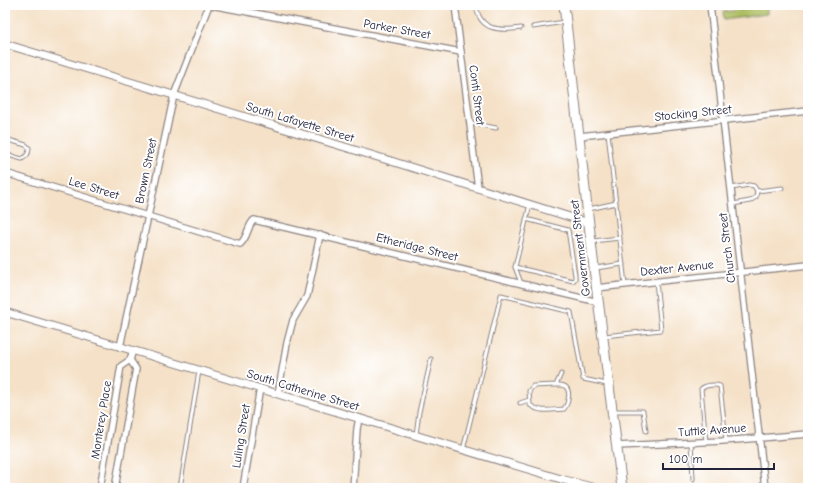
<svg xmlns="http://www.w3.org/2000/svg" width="813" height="493" font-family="'Comic Neue',sans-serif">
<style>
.green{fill:#acbd60;stroke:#67704e}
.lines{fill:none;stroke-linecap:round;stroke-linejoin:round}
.service-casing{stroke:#8c8281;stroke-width:5}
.minor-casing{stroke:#8c8281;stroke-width:8}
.tertiary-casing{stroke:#8c8281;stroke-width:9}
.primary-casing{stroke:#8c8281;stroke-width:11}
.service{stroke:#fff;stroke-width:3}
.minor{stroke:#fff;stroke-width:5.5}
.tertiary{stroke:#fff;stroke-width:7}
.primary{stroke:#fff;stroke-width:9}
.labels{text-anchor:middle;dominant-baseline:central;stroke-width:4;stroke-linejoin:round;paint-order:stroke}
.street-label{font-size:12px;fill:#22223b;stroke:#fff}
</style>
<rect width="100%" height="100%" fill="#fff"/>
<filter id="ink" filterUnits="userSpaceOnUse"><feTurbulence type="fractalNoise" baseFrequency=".025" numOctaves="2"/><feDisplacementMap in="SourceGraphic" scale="8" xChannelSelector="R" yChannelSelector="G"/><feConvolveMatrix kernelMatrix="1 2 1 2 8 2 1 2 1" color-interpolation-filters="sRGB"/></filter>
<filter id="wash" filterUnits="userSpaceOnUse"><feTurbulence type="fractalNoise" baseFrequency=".012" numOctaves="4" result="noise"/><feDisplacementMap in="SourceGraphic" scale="16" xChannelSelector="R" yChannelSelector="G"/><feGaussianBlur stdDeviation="0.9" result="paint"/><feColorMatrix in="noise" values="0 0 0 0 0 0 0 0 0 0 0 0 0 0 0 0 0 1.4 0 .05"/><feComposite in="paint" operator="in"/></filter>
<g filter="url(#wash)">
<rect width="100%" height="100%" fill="#f5e1c7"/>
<!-- green -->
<path class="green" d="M767,6V14L724,20L723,12Z"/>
</g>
<g filter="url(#ink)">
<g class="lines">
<!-- service casing -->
<g class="service-casing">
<g id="service">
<path d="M476,5C479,31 500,31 521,28"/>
<path d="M533,27L564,22"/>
<path d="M470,123L496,128"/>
<path d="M608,133L625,285"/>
<path d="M5,139L26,145L29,148C29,154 27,156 22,159L5,154"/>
<path d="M731,188L749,185L754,186L757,191L756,197L750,201L733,204"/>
<path d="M757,191L782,188"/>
<path d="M589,209L616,203"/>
<path d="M593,241L620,238"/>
<path d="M515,267L573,281L575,279V275L568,230L526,219"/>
<path d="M596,268L623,264"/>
<path d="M521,283L515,267L530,204"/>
<path d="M604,336L661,330L656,281"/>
<path d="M556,385C559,385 563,384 566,387C571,392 568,404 564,409C551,410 540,413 530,405L529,391L533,386L556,385L561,374"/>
<path d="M520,403L529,400"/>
<path d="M614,411H643L646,431"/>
<path d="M416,435L419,412L431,359"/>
<path d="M691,442L693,479"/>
<path d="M706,442L701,389C705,385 715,384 720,386L726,440"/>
<path d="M463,450L501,295L571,312L583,379L607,384"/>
<path d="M180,488L199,371"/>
</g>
</g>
<!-- minor casing -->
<g class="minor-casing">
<g id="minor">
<path d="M211,5L461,52"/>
<path d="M455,5L478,188"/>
<path d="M710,5L765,488"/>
<path d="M580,136L808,111"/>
<path d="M5,173L240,244C248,238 247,226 254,220L598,302"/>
<path d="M596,288L808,265"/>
<path d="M120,347L174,95L209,5"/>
<path d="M278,394L287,343L293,320L307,296L320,235"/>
<path d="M617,446L722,441L808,434"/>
<path d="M100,488L121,366L130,360L133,350"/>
<path d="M115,488L136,369L130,360"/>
<path d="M243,488L260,388"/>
<path d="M353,488L357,429L359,418"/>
</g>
</g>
<!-- tertiary casing -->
<g class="tertiary-casing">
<g id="tertiary">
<path d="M5,44L391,161L589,223"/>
<path d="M5,312L561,479L595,488"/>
</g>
</g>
<!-- primary casing -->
<g class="primary-casing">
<path id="primary" d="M564,5L594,268L622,488"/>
</g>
<!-- service -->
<use href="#service" class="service"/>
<!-- minor -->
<use href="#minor" class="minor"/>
<!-- tertiary -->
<use href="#tertiary" class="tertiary"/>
<!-- primary -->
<use href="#primary" class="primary"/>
</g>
</g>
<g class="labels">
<!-- street labels -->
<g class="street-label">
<text transform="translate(397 29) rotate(10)">Parker Street</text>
<text transform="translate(477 95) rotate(83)">Conti Street</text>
<text transform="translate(693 113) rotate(-6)">Stocking Street</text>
<text transform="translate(300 122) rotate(17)">South Lafayette Street</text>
<text transform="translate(146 171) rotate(-78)">Brown Street</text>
<text transform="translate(94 188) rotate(17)">Lee Street</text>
<text transform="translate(417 247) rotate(14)">Etheridge Street</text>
<text transform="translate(580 248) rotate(-97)">Government Street</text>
<text transform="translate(727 248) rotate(-97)">Church Street</text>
<text transform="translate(677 268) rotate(-6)">Dexter Avenue</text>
<text transform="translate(303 390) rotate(17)">South Catherine Street</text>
<text transform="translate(101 420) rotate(-81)">Monterey Place</text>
<text transform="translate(712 430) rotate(-4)">Tuttle Avenue</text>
<text transform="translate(241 436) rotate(-81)">Luling Street</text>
</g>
</g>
<!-- margin -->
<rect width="813" height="493" fill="none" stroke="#fff" stroke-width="20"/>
<!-- scale -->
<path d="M663 463v6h111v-6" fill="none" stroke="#22223b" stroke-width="2"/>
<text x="669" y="463" font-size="12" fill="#22223b" stroke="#ffffff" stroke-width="3" paint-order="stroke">100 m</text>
</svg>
